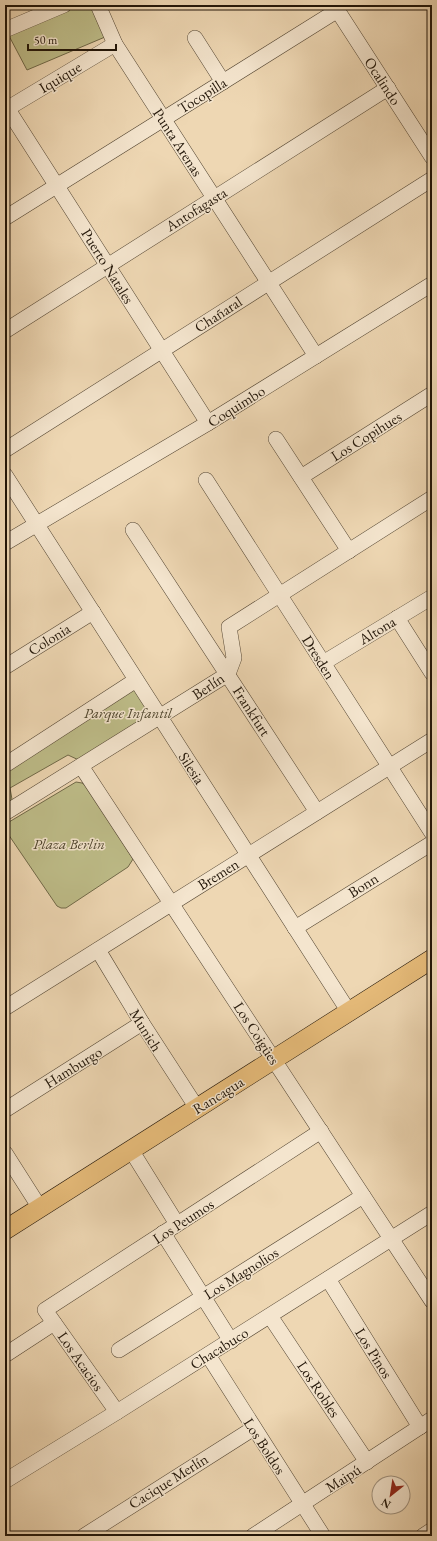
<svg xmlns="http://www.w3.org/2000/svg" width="437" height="1541" font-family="'EB Garamond',serif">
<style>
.green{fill:#bebd89;stroke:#706948}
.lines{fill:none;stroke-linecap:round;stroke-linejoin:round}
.minor-casing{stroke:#544633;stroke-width:16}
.major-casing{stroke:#211508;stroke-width:20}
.minor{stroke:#f4e5ce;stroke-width:15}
.major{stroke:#e7bc7a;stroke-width:19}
.labels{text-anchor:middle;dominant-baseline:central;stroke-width:3;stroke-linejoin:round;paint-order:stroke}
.street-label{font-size:15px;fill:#211508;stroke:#f4e5ce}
.park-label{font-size:15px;font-style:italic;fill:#50472f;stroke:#f4e5ce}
</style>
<rect width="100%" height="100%" fill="#eed7b3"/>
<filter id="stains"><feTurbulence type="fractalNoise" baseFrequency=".005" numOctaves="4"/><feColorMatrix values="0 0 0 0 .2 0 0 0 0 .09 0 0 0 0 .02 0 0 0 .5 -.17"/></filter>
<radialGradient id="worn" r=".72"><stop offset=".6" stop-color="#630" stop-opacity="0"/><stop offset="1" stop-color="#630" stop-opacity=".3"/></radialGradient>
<!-- green -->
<g class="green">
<path d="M75,5H90L105,37L27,70L8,34Z"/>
<path d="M134,686L152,714L83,762L68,755L10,788L13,805L5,810V773Z"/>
<path d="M76,782L82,783L87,786L133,859L128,867L66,908H61L57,906L6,831V826L9,822Z"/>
</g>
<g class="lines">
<!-- minor casing -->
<g class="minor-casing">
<g id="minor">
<path d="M98,5L115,44L316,356"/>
<path d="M334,5L432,157"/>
<path d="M5,30L64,5"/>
<path d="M195,38L223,82"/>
<path d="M7,108L208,423"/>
<path d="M5,110L115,44"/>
<path d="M5,218L338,10"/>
<path d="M5,331L388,88"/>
<path d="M276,439L349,551"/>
<path d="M5,450L432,179"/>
<path d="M5,475L349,1012"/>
<path d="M301,477L432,394"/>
<path d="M206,480L432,833"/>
<path d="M133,530L317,812"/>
<path d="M5,543L208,423L432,284"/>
<path d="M397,618L432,673"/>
<path d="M323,663L432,597"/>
<path d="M5,667L93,612"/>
<path d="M5,765L136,680"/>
<path d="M81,766L432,1301"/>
<path d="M5,813L228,674L234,658L229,627L432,498"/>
<path d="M295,928L432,843"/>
<path d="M98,950L142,1023L197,1108"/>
<path d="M5,1008L432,740"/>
<path d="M5,1110L142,1023"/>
<path d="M131,1150L177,1224"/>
<path d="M5,1153L40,1208"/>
<path d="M163,1233L231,1341"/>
<path d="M328,1279L420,1427"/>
<path d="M270,1316L367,1462"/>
<path d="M119,1350L363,1196"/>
<path d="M5,1355L54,1323"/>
<path d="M208,1355L323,1536"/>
<path d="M117,1412L45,1310L321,1131"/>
<path d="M5,1481L117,1412L432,1213"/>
<path d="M84,1536L254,1428"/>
<path d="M253,1536L432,1419"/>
<path d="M423,1536L432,1530"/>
</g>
</g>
<!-- major casing -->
<g class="major-casing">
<path id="major" d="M5,1230L432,959"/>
</g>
<!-- minor -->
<use href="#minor" class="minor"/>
<!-- major -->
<use href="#major" class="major"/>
</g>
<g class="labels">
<!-- street labels -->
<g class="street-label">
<text transform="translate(60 77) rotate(-31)">Iquique</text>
<text transform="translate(383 81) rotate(57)">Ocalindo</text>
<text transform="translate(202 95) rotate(-32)">Tocopilla</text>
<text transform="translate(178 142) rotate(57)">Punta Arenas</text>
<text transform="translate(196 209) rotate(-32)">Antofagasta</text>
<text transform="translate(108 266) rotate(58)">Puerto Natales</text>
<text transform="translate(218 314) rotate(-33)">Chañaral</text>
<text transform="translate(236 406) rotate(-32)">Coquimbo</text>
<text transform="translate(366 436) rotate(-32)">Los Copihues</text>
<text transform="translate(377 630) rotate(-31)">Altona</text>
<text transform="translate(49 639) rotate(-32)">Colonia</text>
<text transform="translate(319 657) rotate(58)">Dresden</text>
<text transform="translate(208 686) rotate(-34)">Berlín</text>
<text transform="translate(252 711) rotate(57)">Frankfurt</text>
<text transform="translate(192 768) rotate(57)">Silesia</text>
<text transform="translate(218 874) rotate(-32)">Bremen</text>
<text transform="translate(363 885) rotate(-32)">Bonn</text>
<text transform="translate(146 1030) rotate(58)">Munich</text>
<text transform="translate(257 1033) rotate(57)">Los Coigües</text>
<text transform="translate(73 1067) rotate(-32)">Hamburgo</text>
<text transform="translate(218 1095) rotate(-32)">Rancagua</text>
<text transform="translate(183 1221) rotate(-33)">Los Peumos</text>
<text transform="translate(241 1273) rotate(-32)">Los Magnolios</text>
<text transform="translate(219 1348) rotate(-32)">Chacabuco</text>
<text transform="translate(374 1353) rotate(58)">Los Pinos</text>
<text transform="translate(81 1361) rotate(55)">Los Acacios</text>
<text transform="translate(319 1389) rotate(56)">Los Robles</text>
<text transform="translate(265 1446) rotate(57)">Los Boldos</text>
<text transform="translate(343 1478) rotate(-33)">Maipú</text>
<text transform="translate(168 1481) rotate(-32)">Cacique Merlín</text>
</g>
<!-- park labels -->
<g class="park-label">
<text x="128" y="712">Parque Infantil</text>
<text x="69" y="843">Plaza Berlin</text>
</g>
</g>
<!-- margin -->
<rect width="437" height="1541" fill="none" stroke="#eed7b3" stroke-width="20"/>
<rect x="6" y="6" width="425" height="1529" fill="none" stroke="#211508" stroke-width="2"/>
<rect x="10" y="10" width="417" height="1521" fill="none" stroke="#211508"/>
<!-- north arrow -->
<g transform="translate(391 1495) rotate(210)"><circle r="19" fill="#f4e5ce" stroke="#a0927f"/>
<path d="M0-3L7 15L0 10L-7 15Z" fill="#8f2418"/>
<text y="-6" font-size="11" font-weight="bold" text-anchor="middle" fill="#211508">N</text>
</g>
<!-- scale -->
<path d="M28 44v6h88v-6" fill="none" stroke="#211508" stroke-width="2"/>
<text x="34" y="44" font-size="12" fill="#211508" stroke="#f4e5ce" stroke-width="3" paint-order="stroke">50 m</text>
<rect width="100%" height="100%" filter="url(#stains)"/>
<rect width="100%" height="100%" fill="url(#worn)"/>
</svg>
